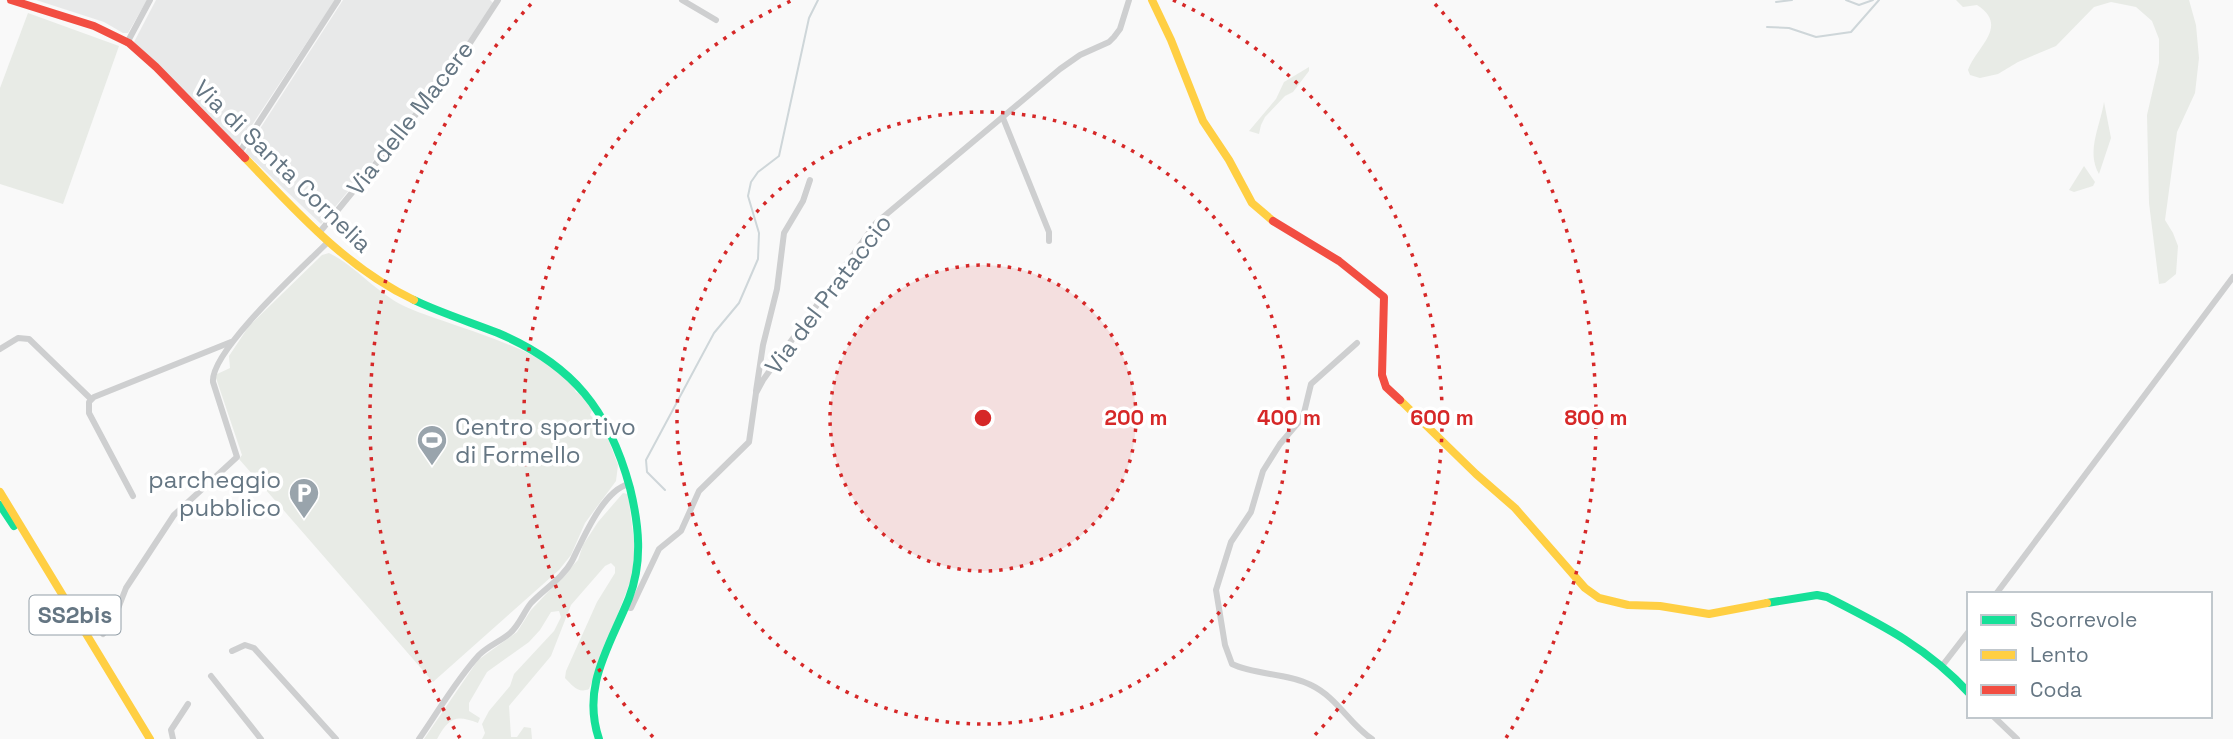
<svg xmlns="http://www.w3.org/2000/svg" width="2233" height="739" font-family="'Space Grotesk',sans-serif">
<style>
.built{fill:#e8e9e9}
.green{fill:#e8ebe6}
.lines{fill:none;stroke-linecap:round;stroke-linejoin:round}
.stream{stroke:#ced6d9;stroke-width:2}
.street{stroke:#cecfd0;stroke-width:6}
.fast{stroke:#16e098;stroke-width:8}
.slow{stroke:#ffcf43;stroke-width:8}
.jam{stroke:#f24e42;stroke-width:8}
.ring{fill:none;stroke:#d62828;stroke-width:3.5;stroke-dasharray:3.5 7}
.labels{text-anchor:middle;dominant-baseline:central;stroke-width:7;stroke-linejoin:round;paint-order:stroke}
.shield{fill:#fff;stroke:#939fa8;stroke-width:2}
.shield-label{font-size:23px;font-weight:bold;fill:#657683}
.street-label{font-size:24px;fill:#657683;stroke:#fff}
.poi-label{font-size:24px;fill:#657683;stroke:#fff;text-anchor:start}
.centre{fill:#d62828;stroke:#fff;stroke-width:3.5}
.ring-label{font-size:21px;text-anchor:middle;font-weight:bold;fill:#d62828;stroke:#fff;stroke-width:7;stroke-linejoin:round;paint-order:stroke}
</style>
<rect width="100%" height="100%" fill="#f9f9f9"/>
<!-- built -->
<g class="built">
<path d="M36,0H147L128,33H123L104,22Z"/>
<path d="M156,0H335L238,146L134,42Z"/>
<path d="M343,0H490L494,4L456,61L321,224L245,152Z"/>
</g>
<!-- green -->
<g class="green">
<path d="M1956,0H2189L2196,25L2199,58L2195,93L2177,132L2165,220L2173,233L2178,246L2176,274L2165,283L2159,284L2149,203L2147,115L2159,63V39L2152,21L2136,7L2111,2L2094,7L2056,46L2018,62L1998,74L1980,78L1970,75L1968,70C1976,47 2010,26 1977,5L1963,7Z"/>
<path d="M28,13L119,46L63,204L0,184V88Z"/>
<path d="M1309,67V71L1293,92L1285,96L1265,117L1261,125L1259,134L1249,131L1276,99L1284,82Z"/>
<path d="M2104,102L2111,138L2099,174C2086,151 2100,127 2104,102Z"/>
<path d="M2084,166L2095,182L2093,186L2074,192L2069,190Z"/>
<path d="M329,253C354,265 377,293 404,306C444,325 560,351 576,392L580,394L592,410L590,415L594,419L600,418L618,465L616,481L585,523L571,555L559,570L433,682L239,459L242,455L215,375L230,368L229,356L249,326L322,255Z"/>
<path d="M623,493L628,494L635,549L632,577L589,689C578,694 572,685 565,678L566,671L597,602L615,573V567L611,563L605,566L571,605L551,656L509,706L511,737H517L524,727L531,728L532,739H482L485,733L482,724L489,711L510,686L514,674L554,631L561,617L559,611L551,612L540,630L529,642L487,672L469,703V711L480,718L478,723C455,714 449,718 437,739H424L478,660L517,632L531,610L578,560L583,545L598,522Z"/>
</g>
<g class="lines">
<!-- stream -->
<g class="stream">
<path d="M1846,0L1859,5L1873,0"/>
<path d="M1776,2L1792,0"/>
<path d="M1767,27L1789,28L1816,37L1851,32L1879,0"/>
<path d="M665,490L647,472L646,460L714,333L739,303L758,259L759,233L748,196L751,182L758,172L779,156L809,18L818,0"/>
</g>
<!-- street -->
<g class="street">
<path d="M682,0L716,20"/>
<path d="M127,43L150,0"/>
<path d="M1003,118L1049,232V241"/>
<path d="M239,153L338,0"/>
<path d="M319,233L453,69L498,0"/>
<path d="M1357,343L1311,384L1303,417L1280,444L1263,471L1251,512L1231,542L1216,590L1225,645L1232,664C1254,675 1288,673 1311,685C1338,698 1349,724 1372,739"/>
<path d="M0,349L18,338L29,339L91,399"/>
<path d="M756,391L763,345L777,289L784,233L803,201L810,180"/>
<path d="M133,496L89,413V402L94,397L231,342"/>
<path d="M1996,594L2233,277"/>
<path d="M625,607L631,608L659,549L681,531L699,491L749,442L756,393L763,380L876,223L1060,69L1080,55L1109,42L1114,37L1120,29L1129,0"/>
<path d="M103,634L112,624L126,588L174,515L237,457L213,382C210,351 304,266 328,242"/>
<path d="M232,651L245,645L254,648L336,739"/>
<path d="M1942,666L1969,631"/>
<path d="M211,676L261,739"/>
<path d="M1993,716L2017,739"/>
<path d="M173,739L171,730L188,704"/>
<path d="M419,739C438,712 456,680 479,655C488,646 499,642 509,634C519,626 523,613 531,603C544,589 563,578 572,561C583,539 603,490 629,484"/>
</g>
<!-- fast -->
<g class="fast">
<path d="M414,300C441,313 470,322 498,333C573,365 609,410 630,488C639,525 643,562 629,598C610,646 581,686 599,739"/>
<path d="M0,505L14,526"/>
<path d="M1767,603L1817,595L1827,597C1882,625 1927,647 1969,693"/>
</g>
<!-- slow -->
<g class="slow">
<path d="M1152,0L1171,40L1203,121L1229,160L1252,203L1273,221"/>
<path d="M245,158C296,211 346,268 414,300"/>
<path d="M1400,400L1476,474L1515,508L1585,588L1599,598L1628,605L1660,606L1709,614L1767,603"/>
<path d="M0,492L150,739"/>
</g>
<!-- jam -->
<g class="jam">
<path d="M11,0L94,26L129,43L156,67L245,158"/>
<path d="M1273,221L1339,261L1384,297L1382,375L1386,387L1400,400"/>
</g>
</g>
<!-- distance rings -->
<circle cx="983" cy="418" r="153" fill="#d62828" fill-opacity=".12"/>
<g class="ring">
<circle cx="983" cy="418" r="153"/>
<circle cx="983" cy="418" r="306"/>
<path d="M653 737A459 459 0 0 1 793 0M1173 0A459 459 0 0 1 1313 737"/>
<path d="M460 738A613 613 0 0 1 531 4M1435 4A613 613 0 0 1 1506 738"/>
</g>
<!-- icons -->
<defs>
<g id="stadium-pin" transform="scale(1.575)"><path d="M0 17L-7.5 6A9.5 9.5 0 1 1 7.5 6Z" fill="#99a4ac" stroke="#fff"/><path d="M0-5a6.5 5 0 1 0 0 10a6.5 5 0 1 0 0-10ZM-3.5-1.8h7v3.6h-7Z" fill="#fff"/></g>
<g id="parking-pin" transform="scale(1.575)"><path d="M0 17L-7.5 6A9.5 9.5 0 1 1 7.5 6Z" fill="#99a4ac" stroke="#fff"/><path d="M-3.5-5.5H1a3.5 3.5 0 0 1 0 7H-1V5.5H-3.5ZM-1-3.4V-.6H.8a1.4 1.4 0 0 0 0-2.8Z" fill="#fff"/></g>
</defs>
<g fill-rule="evenodd">
<use href="#stadium-pin" x="432" y="440"/>
<use href="#parking-pin" x="304" y="493"/>
</g>
<g class="labels">
<!-- shield labels -->
<rect class="shield" x="29.5" y="595.5" width="91" height="39" rx="5"/>
<g class="shield-label">
<text x="75" y="615">SS2bis</text>
</g>
<!-- street labels -->
<g class="street-label">
<text transform="translate(410 118) rotate(-52)">Via delle Macere</text>
<text transform="translate(283 166) rotate(44)">Via di Santa Cornelia</text>
<text transform="translate(828 294) rotate(-53)">Via del Prataccio</text>
</g>
<!-- poi labels -->
<g class="poi-label">
<text x="455" y="426">Centro sportivo<tspan x="455" dy="28">di Formello</tspan></text>
<text x="281" y="479" text-anchor="end">parcheggio<tspan x="281" dy="28">pubblico</tspan></text>
</g>
</g>
<circle cx="983" cy="418" r="10" class="centre"/>
<g class="ring-label">
<text x="1136" y="425">200 m</text>
<text x="1289" y="425">400 m</text>
<text x="1442" y="425">600 m</text>
<text x="1596" y="425">800 m</text>
</g>
<!-- legend -->
<rect x="1967" y="592" width="245" height="126" fill="#ffffff" stroke="#c1c8cd" stroke-width="2"/>
<rect x="1981" y="615" width="35" height="10" fill="#16e098" stroke="#c1c8cd" stroke-width="2"/>
<text x="2030" y="627" font-size="21" fill="#657683">Scorrevole</text>
<rect x="1981" y="650" width="35" height="10" fill="#ffcf43" stroke="#c1c8cd" stroke-width="2"/>
<text x="2030" y="662" font-size="21" fill="#657683">Lento</text>
<rect x="1981" y="685" width="35" height="10" fill="#f24e42" stroke="#c1c8cd" stroke-width="2"/>
<text x="2030" y="697" font-size="21" fill="#657683">Coda</text>
</svg>
